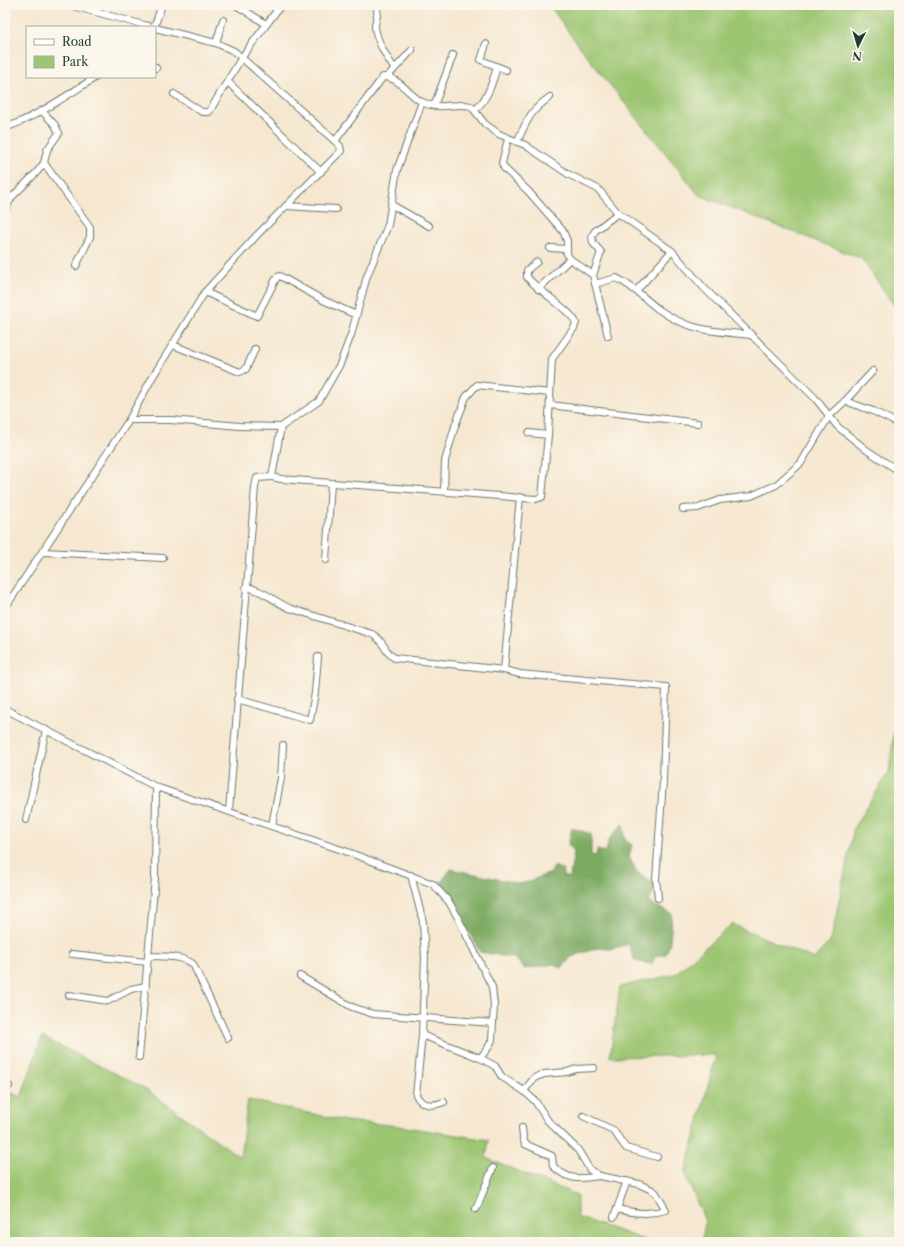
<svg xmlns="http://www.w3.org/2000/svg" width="904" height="1247" font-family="'Libre Caslon Text',serif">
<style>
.green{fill:#9dc672;stroke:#5e8253}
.forest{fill:#7eab64;stroke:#4e744c}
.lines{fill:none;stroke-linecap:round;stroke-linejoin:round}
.minor-casing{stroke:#6a786b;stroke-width:8}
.minor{stroke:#fff;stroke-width:6}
</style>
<rect width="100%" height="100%" fill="#fbf7ec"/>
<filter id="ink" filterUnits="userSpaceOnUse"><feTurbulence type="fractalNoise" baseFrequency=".025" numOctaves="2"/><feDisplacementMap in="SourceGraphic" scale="8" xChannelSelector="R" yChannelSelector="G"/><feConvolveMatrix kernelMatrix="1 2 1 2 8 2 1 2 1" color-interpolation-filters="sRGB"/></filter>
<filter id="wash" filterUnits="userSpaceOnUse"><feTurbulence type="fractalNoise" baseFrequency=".012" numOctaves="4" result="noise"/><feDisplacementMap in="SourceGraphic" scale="16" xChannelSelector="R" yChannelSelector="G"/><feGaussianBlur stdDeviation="0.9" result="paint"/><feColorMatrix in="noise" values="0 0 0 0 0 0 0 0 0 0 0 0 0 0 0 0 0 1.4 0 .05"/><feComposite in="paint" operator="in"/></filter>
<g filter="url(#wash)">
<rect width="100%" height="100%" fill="#f6e7d0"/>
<!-- green -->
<g class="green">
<path d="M549,5H899V313L862,259L699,195L582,50Z"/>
<path d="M899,689V1242H702L705,1221L685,1174L716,1055L610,1057L620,987L675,974L732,924L814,959L831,940L854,827L889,772Z"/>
<path d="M42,1037L144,1088L240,1157L248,1100L346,1121L399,1126L489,1140L486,1158L577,1195V1217L651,1242H5V1090L21,1097Z"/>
</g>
<!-- forest -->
<path class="forest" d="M623,824L625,840L632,845L629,857L637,872L657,886L648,902L672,914L670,943L666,954L655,956L652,964L635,961L629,944L610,949L597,948L571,957L561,969L554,964L525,969L514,958L480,952L441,882L451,869L521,884L551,873L554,866L563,870V877H570L574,851L568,845L572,828L591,834V855L596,856L597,850L606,852L609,839Z"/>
</g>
<g filter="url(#ink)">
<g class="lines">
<!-- minor casing -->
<g class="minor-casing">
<g id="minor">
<path d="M69,5L152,27"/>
<path d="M236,5L266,24"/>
<path d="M376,5C380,14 375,18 375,27C377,42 386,56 394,68"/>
<path d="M154,27L162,5"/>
<path d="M216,43L223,20"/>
<path d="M486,44L481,60L506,70"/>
<path d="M155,67L156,68"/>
<path d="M387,77L412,50"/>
<path d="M228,82L321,172"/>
<path d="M174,94L202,112H209L242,57L281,5"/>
<path d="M422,102L397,170L388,225L367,276L351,335L340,364L319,401L281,427L272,477L281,479L536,499L542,497L548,435L552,359L574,328L576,323C572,311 537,290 527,277V270L537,262"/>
<path d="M434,106L453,55"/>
<path d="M475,110C488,98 492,84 497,67"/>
<path d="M5,128C38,116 66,96 96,77"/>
<path d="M508,139L502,163L504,168L528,191L563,231L567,241V254L570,259L593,275L608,336"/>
<path d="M335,141L383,77C398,76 410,96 422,102C440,111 456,102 471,106L485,124L499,134L525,145L568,174L598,189L618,213L672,251L704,288L815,398L838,427L868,451L899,471"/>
<path d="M517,142C528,119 529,112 550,97"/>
<path d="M44,163L90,227V237L76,266"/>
<path d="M392,205L429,226"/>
<path d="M286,206L336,209"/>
<path d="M5,210L12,197L37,172L44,163L47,150L59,133L55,125L42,111"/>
<path d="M550,248L566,249"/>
<path d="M593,275L601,252L593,243L592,236L595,231L618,213"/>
<path d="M595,284L616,278C632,285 645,299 658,309C690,332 714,331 751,335"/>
<path d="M538,289L570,259"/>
<path d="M636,291L672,251"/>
<path d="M205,292L257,316L277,277L280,276L323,300L356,315"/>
<path d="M173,345L240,372L246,369L255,349"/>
<path d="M845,401L873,411L899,424"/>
<path d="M550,405L698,423"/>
<path d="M129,420H171L240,426L281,427"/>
<path d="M529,433L548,435"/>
<path d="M444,491L445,461L455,426L466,397L477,385L550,393"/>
<path d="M520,497L504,670L520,674L666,687L663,781L656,879L658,898"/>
<path d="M683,509L698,508L720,500L751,496L776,485L801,463L829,416L845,401L873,371"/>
<path d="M43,552L163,558"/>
<path d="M326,560L331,483"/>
<path d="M246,587C263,590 274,601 289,608L372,634C385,641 384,653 395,658L504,670"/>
<path d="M5,608L129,420L152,378L205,292L257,235L341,151L340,146L335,141L234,51L216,43L155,28"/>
<path d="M237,699L310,720L315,693L318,657"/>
<path d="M5,709L156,787L345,851L433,884L449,902L457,916L492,987L494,1005L492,1040L488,1048L480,1058"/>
<path d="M229,811L255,487L257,478L272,477"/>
<path d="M26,820L46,730"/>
<path d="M272,825L281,778L283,745"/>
<path d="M411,875L423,922L425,958L422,1035L480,1058L495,1066L502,1077L524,1091L535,1101L548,1121L578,1150L590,1170L600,1176L639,1184L652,1190L656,1193L666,1210C649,1215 634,1213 617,1209"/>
<path d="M72,954L147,962"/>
<path d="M148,956C163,957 181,955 193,964L228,1038"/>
<path d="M300,976L352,1007L373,1014L493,1023"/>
<path d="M69,995L108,1001L131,989L146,986"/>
<path d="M422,1035L416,1095C422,1107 434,1106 444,1102"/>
<path d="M139,1057L155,878L156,787"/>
<path d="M5,1084L9,1086"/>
<path d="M524,1091L534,1078L544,1074L567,1072L576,1069L594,1068"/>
<path d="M583,1116L613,1130L626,1148L657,1157"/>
<path d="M522,1128L523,1138L525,1144L552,1156L553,1166C568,1181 580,1179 600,1176"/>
<path d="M476,1209L493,1168"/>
<path d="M614,1217L627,1181"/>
</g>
</g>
<!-- minor -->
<use href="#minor" class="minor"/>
</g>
</g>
<!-- margin -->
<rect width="904" height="1247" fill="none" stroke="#fbf7ec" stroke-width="20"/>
<!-- legend -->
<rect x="26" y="26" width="130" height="52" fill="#fbf7ec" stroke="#a3ada2"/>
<rect x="34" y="39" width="20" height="6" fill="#ffffff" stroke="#a3ada2"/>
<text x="62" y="46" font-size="12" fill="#1f3d34">Road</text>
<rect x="34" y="56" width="20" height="12" fill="#9dc672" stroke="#a3ada2"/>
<text x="62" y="66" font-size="12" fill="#1f3d34">Park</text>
<!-- north arrow -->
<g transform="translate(858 46) rotate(185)" stroke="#fbf7ec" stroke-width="3" paint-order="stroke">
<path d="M0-3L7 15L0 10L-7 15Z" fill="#1f3d34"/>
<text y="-6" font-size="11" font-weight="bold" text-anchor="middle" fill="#1f3d34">N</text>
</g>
</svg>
